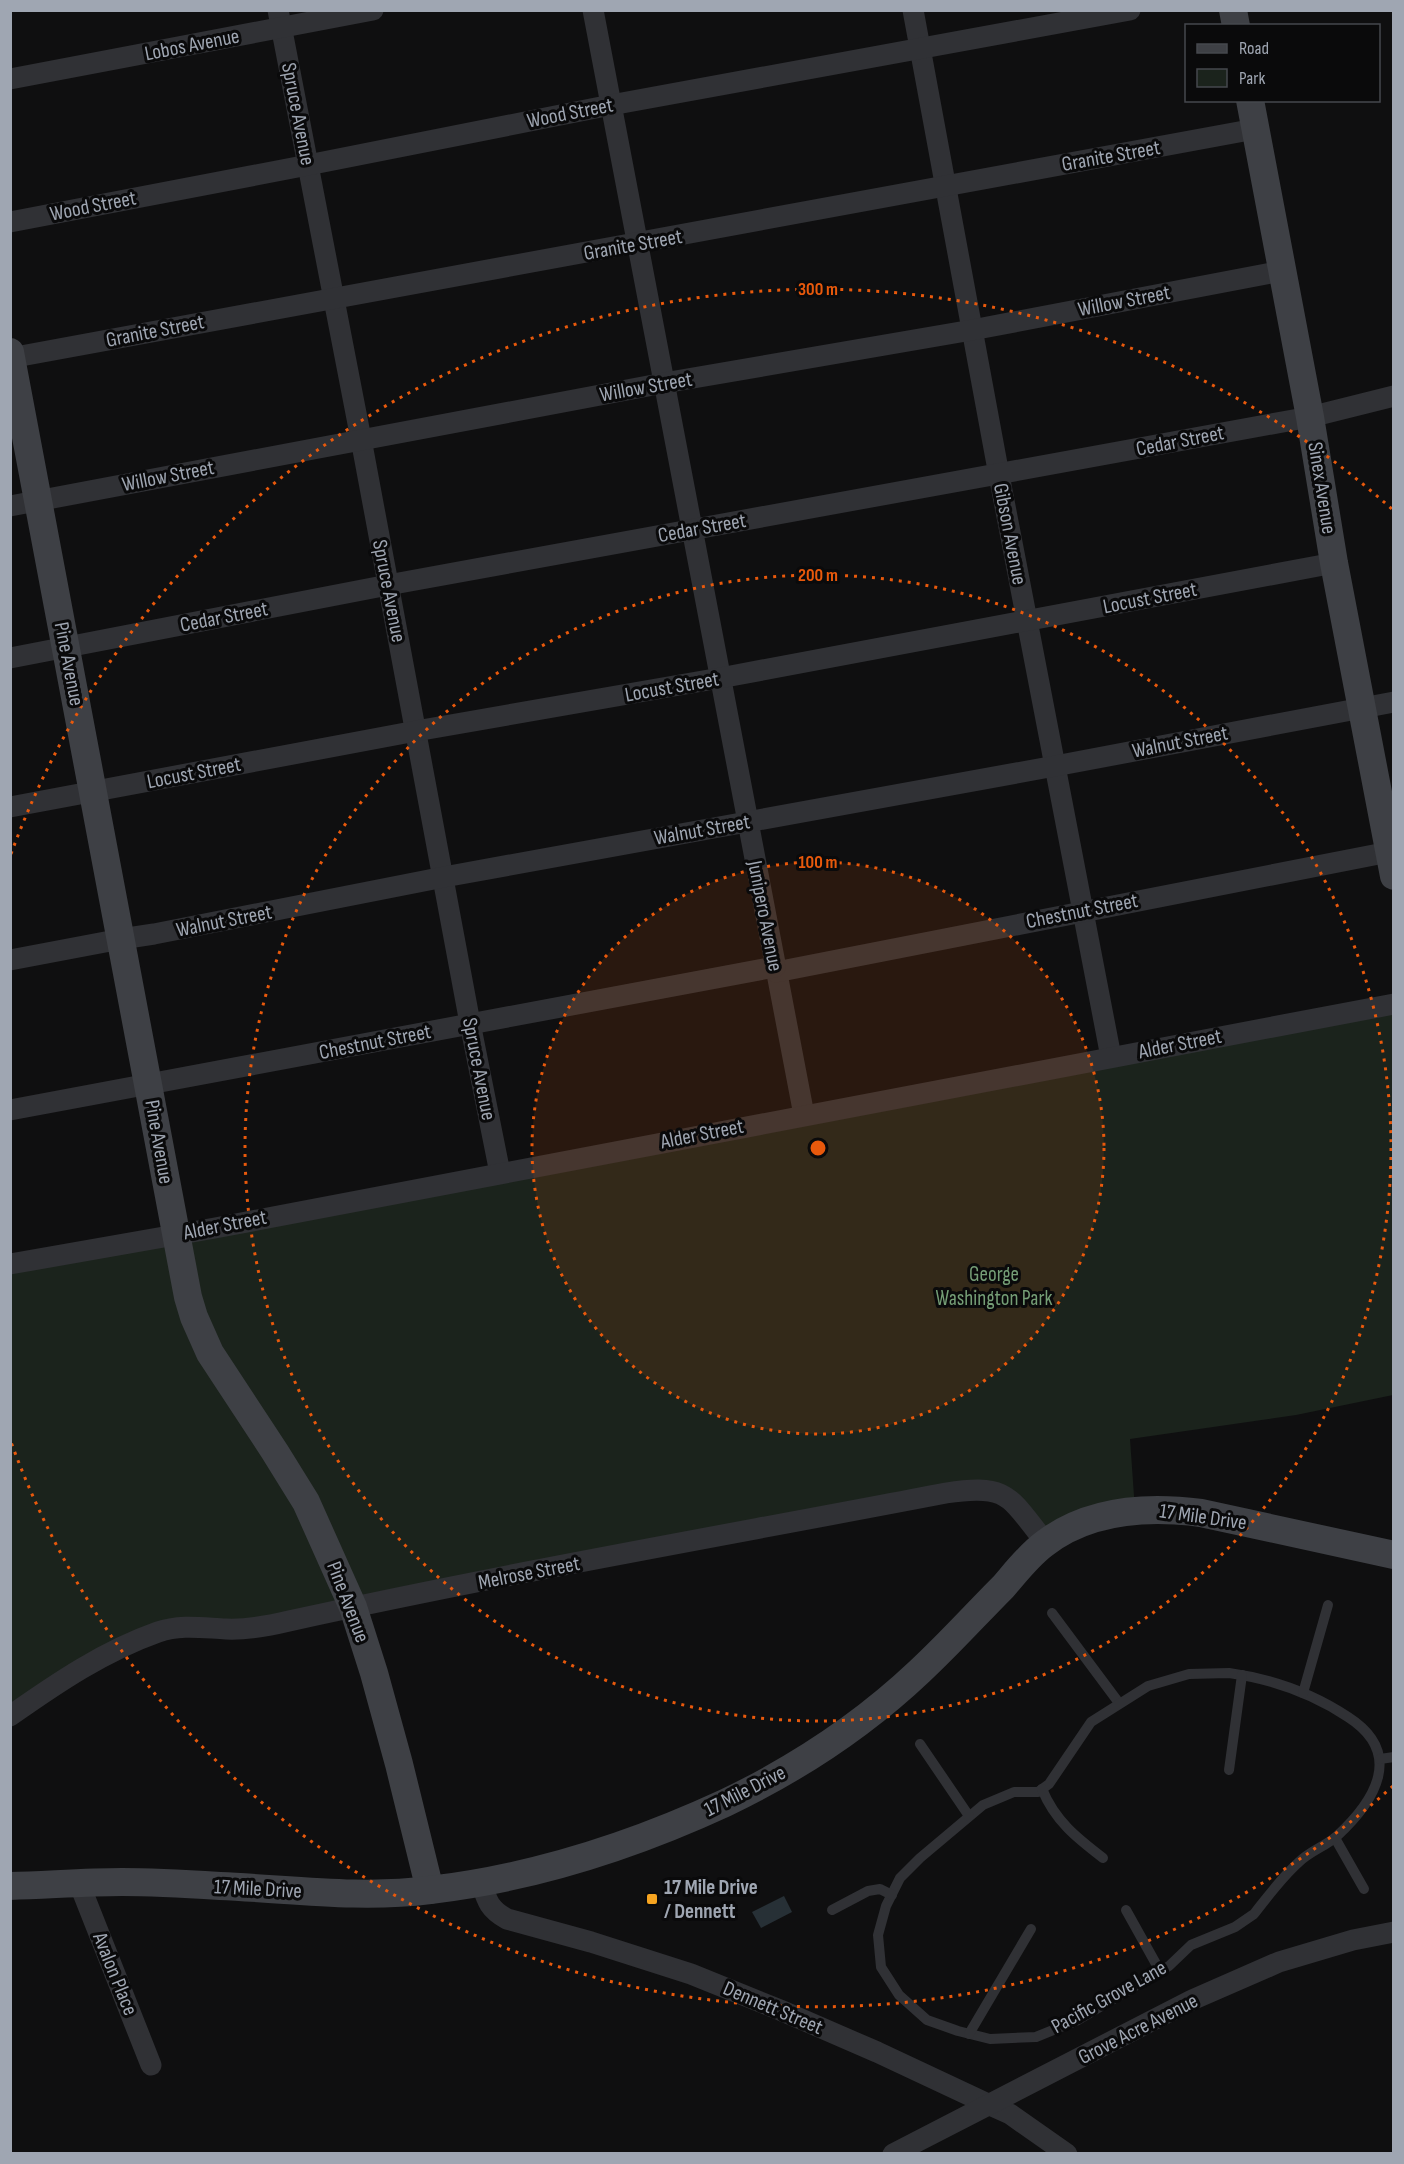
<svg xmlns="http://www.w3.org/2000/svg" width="1404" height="2164" font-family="'Sofia Sans Condensed',sans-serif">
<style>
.green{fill:#1b231c}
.water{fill:#273036}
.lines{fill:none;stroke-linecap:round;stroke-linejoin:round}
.lane{stroke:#303135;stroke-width:10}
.street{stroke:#303135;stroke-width:21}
.secondary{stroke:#3e4045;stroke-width:28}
.ring{fill:none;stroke:#e8590c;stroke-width:3;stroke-dasharray:3 6}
.poi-dot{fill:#f6a420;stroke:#0a0a0b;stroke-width:2}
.labels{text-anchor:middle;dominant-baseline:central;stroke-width:6;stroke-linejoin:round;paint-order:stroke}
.street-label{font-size:21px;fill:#9fa6b2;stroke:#0a0a0b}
.park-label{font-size:21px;fill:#759e76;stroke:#0a0a0b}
.poi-label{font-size:21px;font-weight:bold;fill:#9fa6b2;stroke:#0a0a0b;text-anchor:start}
.centre{fill:#e8590c;stroke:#0a0a0b;stroke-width:3}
.ring-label{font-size:18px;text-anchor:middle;font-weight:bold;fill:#e8590c;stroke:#0a0a0b;stroke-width:6;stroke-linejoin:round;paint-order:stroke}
</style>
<rect width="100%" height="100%" fill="#0f0f10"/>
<!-- green -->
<path class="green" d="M1393,1004V1395L1296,1415L1130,1439L1135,1510L1046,1543L999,1492L371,1603L193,1626L10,1705V1264Z"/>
<!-- water -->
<path class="water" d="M784,1896L792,1912L761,1928L752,1912Z"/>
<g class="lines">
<!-- lane -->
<g class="lane">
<path d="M1052,1613L1119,1703"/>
<path d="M1229,1673C1272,1679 1312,1693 1348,1717C1404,1753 1376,1800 1337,1836C1326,1846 1310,1851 1299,1862C1282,1877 1268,1896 1254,1914L1235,1927L1191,1945L1169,1966L1078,2020L1036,2037L990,2039L958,2031L927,2020L899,1995L881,1967L878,1935L886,1906L900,1878L920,1858L983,1805L1014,1792H1038L1049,1784L1091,1722L1148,1686L1189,1674Z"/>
<path d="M1303,1693L1328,1605"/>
<path d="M920,1744L969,1816"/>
<path d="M1380,1759L1394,1757"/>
<path d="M1229,1770L1242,1675"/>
<path d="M1042,1789C1055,1821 1077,1838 1103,1858"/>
<path d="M1335,1838L1364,1889"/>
<path d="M832,1910L868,1891L880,1889L892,1895"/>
<path d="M1126,1910L1160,1971"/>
<path d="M969,2034L1031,1929"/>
</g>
<!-- street -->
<g class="street">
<path d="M278,10L361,439L470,1023L500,1173"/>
<path d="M593,10L804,1115"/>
<path d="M913,10L999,475L1111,1057"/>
<path d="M10,79L373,10"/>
<path d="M10,222L308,165L611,105L1130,10"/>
<path d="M10,358L1255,129"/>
<path d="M10,506L664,383L972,330L1282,271"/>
<path d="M10,658L388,585L1310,417L1394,396"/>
<path d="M10,807L416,731L720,678L1334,563"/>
<path d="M10,960L121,939L154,934L444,877L1055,766L1394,702"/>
<path d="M776,972L1389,852"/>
<path d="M10,1110L775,967"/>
<path d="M10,1264L215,1228L1394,1004"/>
<path d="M10,1716C57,1683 104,1651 158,1632C181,1624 203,1628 226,1629C247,1630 268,1626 289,1621C507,1573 727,1535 946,1493C1009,1483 1009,1497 1046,1543"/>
<path d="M481,1882C487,1901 489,1909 507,1919L591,1942L691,1974L780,2010L877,2052L990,2105L1010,2114L1067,2154"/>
<path d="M79,1883L151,2065"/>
<path d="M893,2154L1192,2000L1279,1962L1353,1940L1394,1932"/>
</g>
<!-- secondary -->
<g class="secondary">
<path d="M1233,10L1236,26"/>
<path d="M1250,100L1310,417L1334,563L1394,876"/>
<path d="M10,352L188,1297L194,1317L210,1353L275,1452L306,1502L353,1607L374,1673L399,1764L430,1890"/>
<path d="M10,1886C48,1885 85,1882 122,1882C155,1882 188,1884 220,1886C290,1889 360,1899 430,1890C532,1878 632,1846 725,1803C796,1769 863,1725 920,1671C949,1644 975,1615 1003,1587C1016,1572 1028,1556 1044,1544C1088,1510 1147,1506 1201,1513L1394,1555"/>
</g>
</g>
<!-- distance rings -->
<circle cx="818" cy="1148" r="286" fill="#e8590c" fill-opacity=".12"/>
<g class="ring">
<circle cx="818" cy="1148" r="286"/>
<circle cx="818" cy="1148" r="573"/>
<path d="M1393 1786A859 859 0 0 1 11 1442M11 854A859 859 0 0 1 1393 510"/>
</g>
<!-- markers -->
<rect class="poi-dot" x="646" y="1893" width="12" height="12" rx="3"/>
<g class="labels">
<!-- street labels -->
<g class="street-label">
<text transform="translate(192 45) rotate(-11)">Lobos Avenue</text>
<text transform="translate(570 113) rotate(-11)">Wood Street</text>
<text transform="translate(298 114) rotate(79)">Spruce Avenue</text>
<text transform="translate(1111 156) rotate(-10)">Granite Street</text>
<text transform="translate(93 206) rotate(-11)">Wood Street</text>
<text transform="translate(633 245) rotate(-10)">Granite Street</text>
<text transform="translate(1124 301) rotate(-11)">Willow Street</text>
<text transform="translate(155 331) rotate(-11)">Granite Street</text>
<text transform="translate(646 387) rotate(-10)">Willow Street</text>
<text transform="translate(1180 441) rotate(-11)">Cedar Street</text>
<text transform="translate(168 476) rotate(-11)">Willow Street</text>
<text transform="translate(1322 488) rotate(81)">Sinex Avenue</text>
<text transform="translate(702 528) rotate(-10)">Cedar Street</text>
<text transform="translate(1010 534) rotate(79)">Gibson Avenue</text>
<text transform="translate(389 591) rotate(79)">Spruce Avenue</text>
<text transform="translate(1150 598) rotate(-11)">Locust Street</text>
<text transform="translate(224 617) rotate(-11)">Cedar Street</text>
<text transform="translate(69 664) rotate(79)">Pine Avenue</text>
<text transform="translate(672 687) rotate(-10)">Locust Street</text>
<text transform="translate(1180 742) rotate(-11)">Walnut Street</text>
<text transform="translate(194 773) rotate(-11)">Locust Street</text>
<text transform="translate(702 830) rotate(-10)">Walnut Street</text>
<text transform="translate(1082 911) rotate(-11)">Chestnut Street</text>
<text transform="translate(765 916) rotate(79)">Junipero Avenue</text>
<text transform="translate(224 921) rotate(-11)">Walnut Street</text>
<text transform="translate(375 1042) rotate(-11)">Chestnut Street</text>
<text transform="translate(1180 1044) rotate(-11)">Alder Street</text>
<text transform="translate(479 1069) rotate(79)">Spruce Avenue</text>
<text transform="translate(702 1134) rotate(-11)">Alder Street</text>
<text transform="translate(159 1142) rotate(80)">Pine Avenue</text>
<text transform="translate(225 1225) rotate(-11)">Alder Street</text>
<text transform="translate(1203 1517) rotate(8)">17 Mile Drive</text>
<text transform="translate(529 1573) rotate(-11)">Melrose Street</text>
<text transform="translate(348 1602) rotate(69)">Pine Avenue</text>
<text transform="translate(745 1791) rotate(-27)">17 Mile Drive</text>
<text transform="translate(258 1889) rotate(3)">17 Mile Drive</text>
<text transform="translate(115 1974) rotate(68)">Avalon Place</text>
<text transform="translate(1109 1997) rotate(-29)">Pacific Grove Lane</text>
<text transform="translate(773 2008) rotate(23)">Dennett Street</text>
<text transform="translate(1138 2029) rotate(-27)">Grove Acre Avenue</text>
</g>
<!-- park labels -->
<g class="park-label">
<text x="994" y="1274">George<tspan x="994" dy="24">Washington Park</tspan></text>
</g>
<!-- poi labels -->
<g class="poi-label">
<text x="664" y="1887">17 Mile Drive<tspan x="664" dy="24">/ Dennett</tspan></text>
</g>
</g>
<circle cx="818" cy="1148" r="9" class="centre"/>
<g class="ring-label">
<text x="818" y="295">300 m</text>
<text x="818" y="581">200 m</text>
<text x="818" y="868">100 m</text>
</g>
<!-- border -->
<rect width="1404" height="2164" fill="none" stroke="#9fa6b2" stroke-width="24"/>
<!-- legend -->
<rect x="1185" y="24" width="195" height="78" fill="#0a0a0b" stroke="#46484e" stroke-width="1.5"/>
<rect x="1197" y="44" width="30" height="9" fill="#3e4045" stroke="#46484e" stroke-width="1.5"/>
<text x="1239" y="54" font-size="18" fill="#9fa6b2">Road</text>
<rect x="1197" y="69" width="30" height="18" fill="#1b231c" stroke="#46484e" stroke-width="1.5"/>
<text x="1239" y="84" font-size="18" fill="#9fa6b2">Park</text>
</svg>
